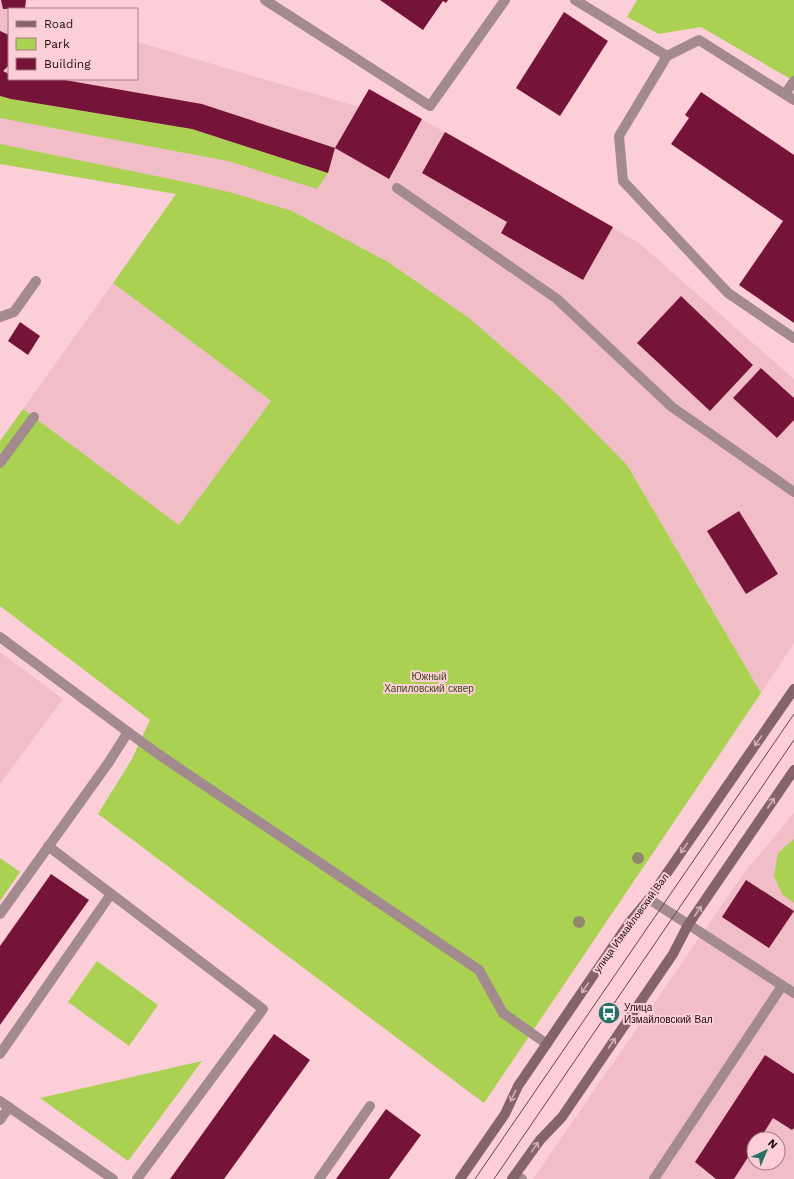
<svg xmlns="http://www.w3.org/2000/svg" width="794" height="1179" font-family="'Work Sans',sans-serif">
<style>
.built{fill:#f1bec8;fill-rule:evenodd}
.green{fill:#aad151}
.building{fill:#751438}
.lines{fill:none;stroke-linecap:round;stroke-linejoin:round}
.lane{stroke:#a28a8f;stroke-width:10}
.secondary{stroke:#85636a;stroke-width:10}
.tram{stroke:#61464c;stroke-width:1}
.tree{fill:#92866d}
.oneway{stroke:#d8aeb6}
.labels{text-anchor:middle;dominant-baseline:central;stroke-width:4;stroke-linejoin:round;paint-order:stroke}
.park-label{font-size:10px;fill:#3b4b17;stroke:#fcced7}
.street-label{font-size:10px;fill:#1f0c11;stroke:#fcced7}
.poi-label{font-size:10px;fill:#1f0c11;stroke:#fcced7;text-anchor:start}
</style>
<rect width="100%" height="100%" fill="#fcced7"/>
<!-- built -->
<g class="built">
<path d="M0,0H26L25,8L27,9H9V79H137V42L359,107L369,89L639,243L794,379V643L761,693L627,465L292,211L0,164Z"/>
<path d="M113,283L271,401L179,525L23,409Z"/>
<path d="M0,652L63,699L0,784Z"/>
<path d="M794,813V1179H533L744,873ZM754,1139H778V1163H754Z"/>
</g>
<!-- green -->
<g class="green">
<path d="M637,0H794V81L701,27L659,34L627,17Z"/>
<path d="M0,96L11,99L192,129L328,173L317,189L228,161L0,118Z"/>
<path d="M0,144L180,181L233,193L292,211L388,262L469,318L558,395L627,465L761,693L484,1103L98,814L132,759L150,720L0,606V441L23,409L179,525L271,401L113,283L176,194L0,164Z"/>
<path d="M794,839V903L782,894L774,876L778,853Z"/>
<path d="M0,858L20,872L0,901Z"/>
<path d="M97,961L158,1005L129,1046L68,1002Z"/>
<path d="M202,1061L128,1161L40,1098Z"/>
</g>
<!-- building -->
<g class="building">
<path d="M1,0H26L25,8L3,9Z"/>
<path d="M380,0H448L446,3L443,1L423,30Z"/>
<path d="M564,12L608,41L560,116L516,88Z"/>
<path d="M0,31L9,35V65L3,71L9,74V79H59L202,104L335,148L369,89L422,119L389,179L335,148L328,173L192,129L11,99L0,96Z"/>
<path d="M701,92L794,155V323L739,285L783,221L671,144L689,118L685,115Z"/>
<path d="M445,132L613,227L583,280L501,233L507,222L422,173Z"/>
<path d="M681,296L753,365L710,411L637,343Z"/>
<path d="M20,322L40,336L28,355L8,341Z"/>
<path d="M761,368L794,398V420L777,438L733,398Z"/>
<path d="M739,511L778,574L746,594L707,531Z"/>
<path d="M51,874L89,900L0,1025V946Z"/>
<path d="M746,880L794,911L769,948L722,917Z"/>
<path d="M274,1034L310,1060L224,1179H170Z"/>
<path d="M765,1055L794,1074V1128L792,1130L773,1118L760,1139H754V1148L734,1179H716L695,1162Z"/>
<path d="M386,1109L421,1135L389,1179H336Z"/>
</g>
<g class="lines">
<!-- lane -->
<g class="lane">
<path d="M265,0L430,106L505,0"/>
<path d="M575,0L667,56L699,40L794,100"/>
<path d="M667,56L619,136L623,181L728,293L794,338"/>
<path d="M785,94L794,81"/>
<path d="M397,188L557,299L672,407L794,492"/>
<path d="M0,317L14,312L36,281"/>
<path d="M0,463L34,417"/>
<path d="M0,637L128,732L109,762L0,914"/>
<path d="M128,732L158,754L479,970L503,1013L547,1044"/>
<path d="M48,846L263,1009L137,1179"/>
<path d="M649,899L794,993"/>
<path d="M0,1054L111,894"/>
<path d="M0,1101L113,1179"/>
<path d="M0,1120L9,1107"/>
<path d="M515,1175L522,1179"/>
<path d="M319,1179L370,1106"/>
<path d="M654,1179L782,986"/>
</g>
<!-- secondary -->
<g class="secondary">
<path d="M460,1179L505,1114L518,1086L629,923L649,899L794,689"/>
<path d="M512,1179L540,1140L562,1117L673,954L688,925L794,770"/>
</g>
<!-- tram -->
<g class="tram">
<path d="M475,1179L794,714"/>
<path d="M494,1179L794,740"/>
</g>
</g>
<!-- trees -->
<g class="tree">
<circle cx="638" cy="858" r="6"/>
<circle cx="579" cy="922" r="6"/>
</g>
<!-- one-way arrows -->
<defs><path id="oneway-shaft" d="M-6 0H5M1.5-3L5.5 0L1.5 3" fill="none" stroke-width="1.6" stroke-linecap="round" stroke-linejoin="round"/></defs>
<g class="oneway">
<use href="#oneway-shaft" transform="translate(758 741) rotate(125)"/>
<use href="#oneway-shaft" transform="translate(771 803) rotate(-56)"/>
<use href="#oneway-shaft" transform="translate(684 848) rotate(125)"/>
<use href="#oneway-shaft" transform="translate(698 911) rotate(-56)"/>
<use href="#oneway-shaft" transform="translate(585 988) rotate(124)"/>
<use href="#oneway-shaft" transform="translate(612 1043) rotate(-56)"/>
<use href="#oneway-shaft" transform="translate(513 1096) rotate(116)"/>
<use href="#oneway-shaft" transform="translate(535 1147) rotate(-55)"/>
</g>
<!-- icons -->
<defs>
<g id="bus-disc" transform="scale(1.15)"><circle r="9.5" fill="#276f67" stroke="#fcced7"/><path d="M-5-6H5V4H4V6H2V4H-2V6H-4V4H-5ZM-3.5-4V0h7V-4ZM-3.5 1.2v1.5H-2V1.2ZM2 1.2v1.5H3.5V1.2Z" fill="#fff"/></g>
</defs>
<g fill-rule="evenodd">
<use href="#bus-disc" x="609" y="1013"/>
</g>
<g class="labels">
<!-- park labels -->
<g class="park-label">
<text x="429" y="676">Южный<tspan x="429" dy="12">Хапиловский сквер</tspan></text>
</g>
<!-- street labels -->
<g class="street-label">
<text transform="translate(631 923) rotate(-54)">улица Измайловский Вал</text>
</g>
<!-- poi labels -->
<g class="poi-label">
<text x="624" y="1007">Улица<tspan x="624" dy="12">Измайловский Вал</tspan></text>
</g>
</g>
<!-- legend -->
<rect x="8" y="8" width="130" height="72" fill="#fcced7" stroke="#a48088"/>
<rect x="16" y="21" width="20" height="6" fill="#85636a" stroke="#a48088"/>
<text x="44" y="28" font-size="12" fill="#1f0c11">Road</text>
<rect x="16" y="38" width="20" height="12" fill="#aad151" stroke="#a48088"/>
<text x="44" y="48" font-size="12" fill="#1f0c11">Park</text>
<rect x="16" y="58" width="20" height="12" fill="#751438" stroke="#a48088"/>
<text x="44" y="68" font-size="12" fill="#1f0c11">Building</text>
<!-- north arrow -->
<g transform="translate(766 1151) rotate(44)"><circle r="19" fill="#fcced7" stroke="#a48088"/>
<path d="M0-3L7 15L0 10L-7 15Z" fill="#276f67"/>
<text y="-6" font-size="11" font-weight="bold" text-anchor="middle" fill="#1f0c11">N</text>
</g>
</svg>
